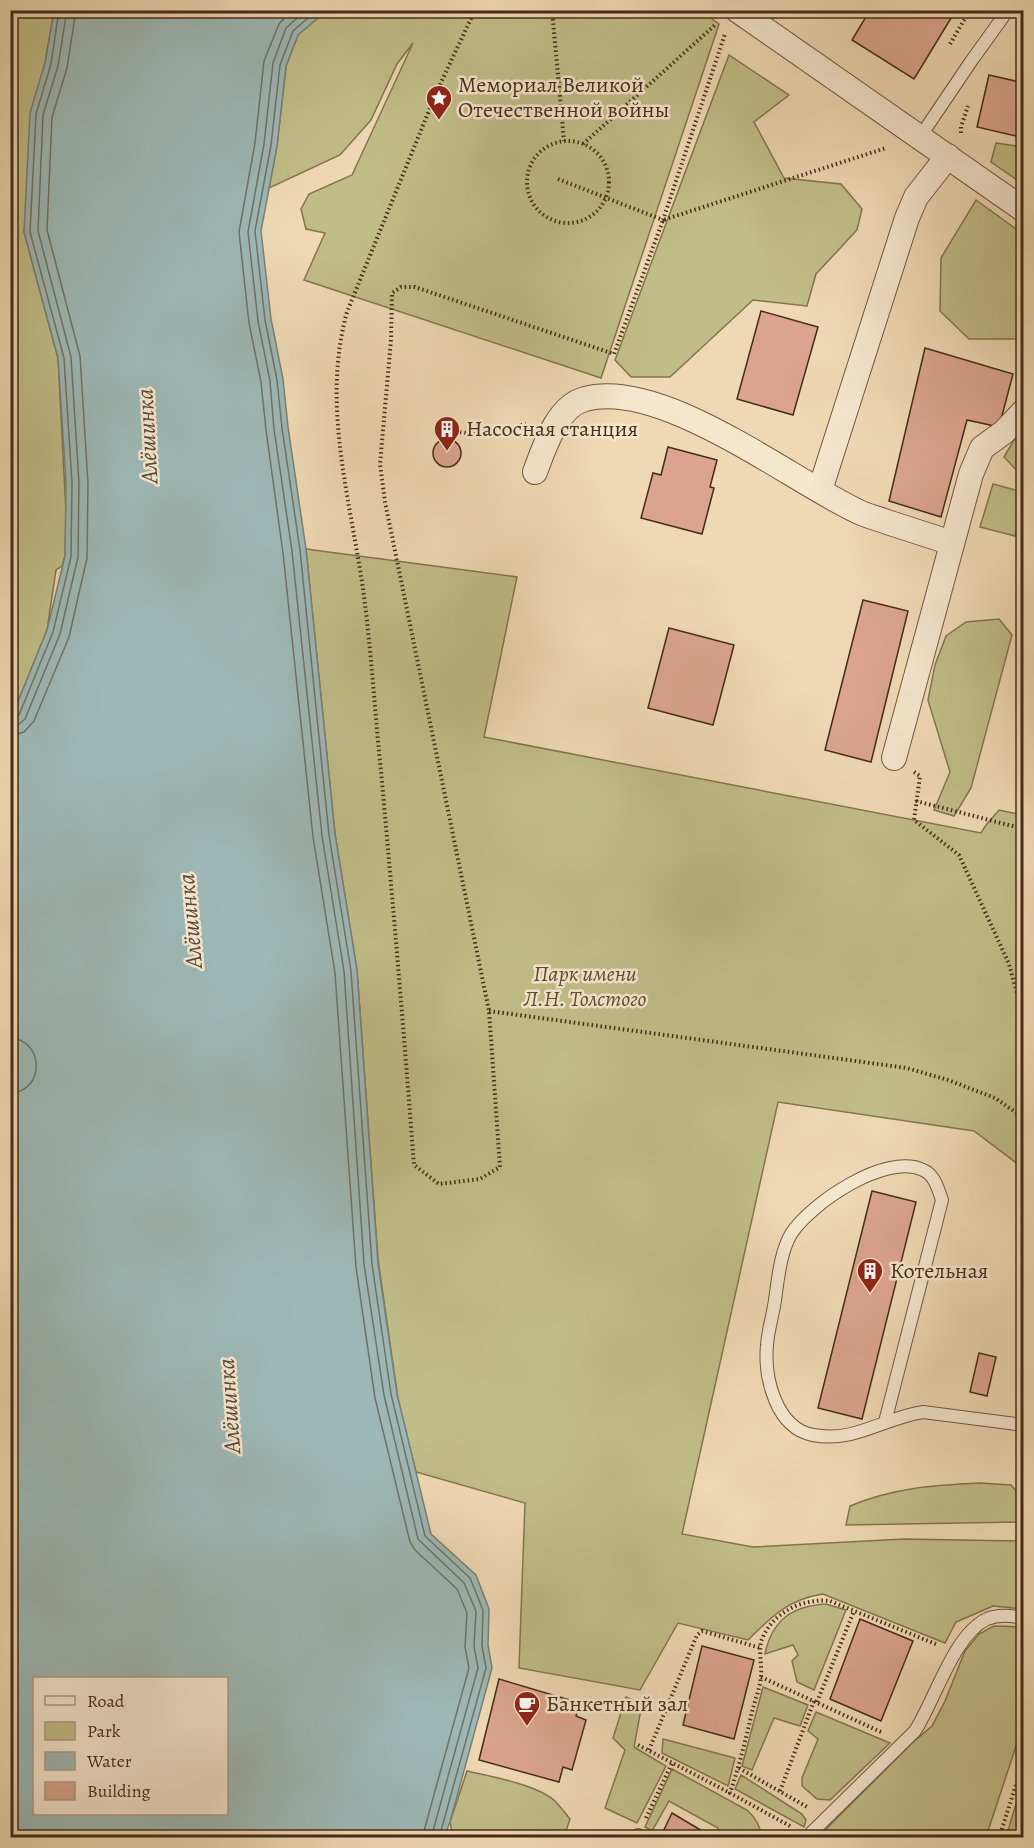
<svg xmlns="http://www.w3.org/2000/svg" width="1034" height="1848" font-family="Alegreya,serif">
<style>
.green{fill:#c1bd88;stroke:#827550;stroke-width:1.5}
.water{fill:#9db8b6;stroke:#798076;stroke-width:1.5;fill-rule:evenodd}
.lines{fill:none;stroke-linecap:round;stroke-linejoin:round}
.shore{stroke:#707266;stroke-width:1.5}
.building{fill:#dca48e;stroke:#442d17;stroke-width:1.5}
.service-casing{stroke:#6f583e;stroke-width:14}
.minor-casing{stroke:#6f583e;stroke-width:26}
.path{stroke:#442d17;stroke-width:4;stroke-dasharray:1.5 3;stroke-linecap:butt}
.service{stroke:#f5e6ce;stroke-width:12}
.minor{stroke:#f5e6ce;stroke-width:24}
.labels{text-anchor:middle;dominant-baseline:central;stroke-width:5;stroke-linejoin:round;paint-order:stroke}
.poi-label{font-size:22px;fill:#442d17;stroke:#f5e6ce;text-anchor:start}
.park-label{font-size:22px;font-style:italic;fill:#5d4a2e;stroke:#f5e6ce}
.water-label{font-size:24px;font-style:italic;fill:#564937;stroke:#f5e6ce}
</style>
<rect width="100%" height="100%" fill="#efd9b4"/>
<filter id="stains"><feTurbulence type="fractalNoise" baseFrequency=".00333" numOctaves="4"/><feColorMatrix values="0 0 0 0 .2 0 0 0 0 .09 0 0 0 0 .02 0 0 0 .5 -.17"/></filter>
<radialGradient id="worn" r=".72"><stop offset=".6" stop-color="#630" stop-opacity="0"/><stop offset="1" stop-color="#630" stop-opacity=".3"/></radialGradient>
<!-- green -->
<g class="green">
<path d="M700,10L719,24L601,378L304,280L325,233L306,229L301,209L309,194L352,175L413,43L397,64L371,120L340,155L269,188L277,146L286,66L298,35L326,11Z"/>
<path d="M10,11H54L45,63L24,232L58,358L66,512L65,556L62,566L56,570L47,630L11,719Z"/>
<path d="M729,55L789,95L754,122L784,178L841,184L862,209L857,230L816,274L807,306L753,300L670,377H631L615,360Z"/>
<path d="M996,143L1023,147V184L991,162Z"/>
<path d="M976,200L1023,234V339H969L940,311L941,258Z"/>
<path d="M1023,425V477L1004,457Z"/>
<path d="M993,484L1023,492V505L1015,536L980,527Z"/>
<path d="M306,549L517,577L484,737L981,833L986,825L999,810L1023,815V1168L974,1131L778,1102L682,1534L753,1547L904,1539L1023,1541V1609L993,1606L956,1622L945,1643L823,1594C789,1599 772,1616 748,1640L678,1623L640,1690L519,1668L525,1503L416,1472L398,1399L378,1259L357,970L335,834Z"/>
<path d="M999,619L1012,635L971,788L954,816L934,810L950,772L928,700L935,665L946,636L966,622Z"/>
<path d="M980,1483L1011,1485L1023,1499V1522L846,1525L850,1506C893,1488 934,1485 980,1483Z"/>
<path d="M826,1604L846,1610L814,1690L797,1682L792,1661L798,1655L793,1645L765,1654C772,1620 792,1606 826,1604Z"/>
<path d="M994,1626L1023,1627V1725L986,1837L826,1838L821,1834L911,1744L932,1726L945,1701L965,1651L979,1634Z"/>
<path d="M763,1687L808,1705L800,1726L774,1718L752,1770L742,1766Z"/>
<path d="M626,1697L642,1704L634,1747L666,1766L637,1823L605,1808L625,1750L613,1738Z"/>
<path d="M816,1712L890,1743L830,1800L817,1799L802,1786V1778L818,1739L808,1731Z"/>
<path d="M663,1739L735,1758L728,1786L662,1753Z"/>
<path d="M672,1769L747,1810C756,1818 761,1826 761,1837H721L718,1828L669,1801L652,1831L645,1827Z"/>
<path d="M467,1771C490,1776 538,1785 555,1801C560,1806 565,1813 570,1819L564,1837H453L450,1822Z"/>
<path d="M741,1775L802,1814L806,1820L804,1827L735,1789Z"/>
<path d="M1023,1781V1837H1006Z"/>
</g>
<!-- water -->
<path class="water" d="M54,11H326L298,35L286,66L277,146L261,231L271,319L283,379L288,427L306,549L335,834L357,970L378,1263L397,1394L431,1534L476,1575L489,1609L488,1645L492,1668L450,1822L444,1837H11L10,1120L14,1066L10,1036L11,719L47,630L65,556L66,483L58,358L24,232L30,113L45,63ZM34,1678H226V1814H34Z"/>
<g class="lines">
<!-- shore -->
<g class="shore">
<path d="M292,10L279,24L264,61L255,143L239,232L249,323L261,382L266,430L283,553L313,837L335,973L356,1267L375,1398L410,1542L415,1550L457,1589L467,1613L465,1647L469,1668L422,1838"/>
<path d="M306,10L286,28L273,63L264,144L248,232L258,321L270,381L274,429L292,551L322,836L344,971L364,1264L384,1395L418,1539L464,1583L476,1611L474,1646L478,1668L431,1838"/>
<path d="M317,10L293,31L280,65L271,145L255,231L265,320L277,380L282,428L300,550L329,835L351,971L372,1264L391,1394L425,1536L470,1578L483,1610L482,1646L486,1668L439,1838"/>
<path d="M10,719L15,718L19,715L53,632L71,557L72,483L64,358L30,232L36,114L51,64L59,10"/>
<path d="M10,727L18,725L25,719L60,634L78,557L79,483L71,357L38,231L43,115L58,66L67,10"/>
<path d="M10,736L24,732L34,721L69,637L87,558L88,483L80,356L47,230L52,117L67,68L76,10"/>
<path d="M10,1038C45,1040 45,1092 10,1093"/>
</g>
</g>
<!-- building -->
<g class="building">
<path d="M870,10H956L914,79L852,40Z"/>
<path d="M989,75L1024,83V138L977,127Z"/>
<path d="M761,311L818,327L793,415L737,399Z"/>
<path d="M925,348L1013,374L999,427L967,420L941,517L889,501Z"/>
<circle cx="447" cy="453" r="14"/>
<path d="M668,447L717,460L710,487L714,488L702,534L641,518L653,473L661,475Z"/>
<path d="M863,600L908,611L871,762L825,750Z"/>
<path d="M669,628L734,645L713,725L648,708Z"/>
<path d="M872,1191L916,1202L862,1419L818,1408Z"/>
<path d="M979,1353L996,1357L987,1396L970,1392Z"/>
<path d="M860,1619L913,1641L881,1721L830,1699Z"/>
<path d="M702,1646L754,1660L734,1739L683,1725Z"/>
<path d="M499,1679L580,1703L576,1716L586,1720L572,1770L563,1767L559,1782L479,1760Z"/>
<path d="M672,1813L714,1838H660Z"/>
</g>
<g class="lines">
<!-- service casing -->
<g class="service-casing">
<g id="service">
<path d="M920,137L972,60L1008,10"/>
<path d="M885,1422L942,1200C938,1189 935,1175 923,1170C886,1152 810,1204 791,1234C780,1253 778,1280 775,1300C773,1315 768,1330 767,1345C764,1378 776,1428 813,1435C855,1443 883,1418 923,1412L1024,1425"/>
<path d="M637,1838L638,1835"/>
<path d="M806,1838L915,1731C935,1700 954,1634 987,1619C999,1614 1011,1616 1024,1618"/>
</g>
</g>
<!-- minor casing -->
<g class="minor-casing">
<g id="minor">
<path d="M737,10L1024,210"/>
<path d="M535,472C544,448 557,406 585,399C661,378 789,479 857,511C866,516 877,518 887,522C909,529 930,536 952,543"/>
<path d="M820,490L907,218L916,197L948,156"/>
<path d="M894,758L971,474L982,448L1004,432L1024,411"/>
</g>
</g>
<!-- path -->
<g class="path">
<path d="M475,10L437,91L347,312C320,409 353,507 365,604C372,660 375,716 381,771C393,903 404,1034 414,1165L439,1184L480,1179L500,1167L489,1011L385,502L380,464L391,340L392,293L401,287H415L614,354L663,220L886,148"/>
<path d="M552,10L564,141"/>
<path d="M950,44L970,10"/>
<path d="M961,133V127L968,106"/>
<circle cx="568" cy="182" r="41"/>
<path d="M583,144L715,25"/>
<path d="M558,179L663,220L725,34"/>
<path d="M442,434L459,432L485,436L526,424"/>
<path d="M914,772L920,776L914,820L959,855L1009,964L1019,1000L1024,1006"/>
<path d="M916,801L1024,829"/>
<path d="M489,1011L907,1068L948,1080L995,1098L1024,1118"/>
<path d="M761,1677L883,1733"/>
<path d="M817,1702L854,1611"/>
<path d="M638,1745L730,1793"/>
<path d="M649,1750L697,1635L702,1631L761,1648"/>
<path d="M739,1768L807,1807"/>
<path d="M780,1791L814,1701"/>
<path d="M646,1818L672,1763"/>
<path d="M790,1826L730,1793C739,1766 746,1739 752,1712C755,1700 760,1688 761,1676C762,1664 758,1649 762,1639C773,1612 803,1598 830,1601L938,1645"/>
<path d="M999,1838L1024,1760"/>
</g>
<!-- service -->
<use href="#service" class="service"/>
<!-- minor -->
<use href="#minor" class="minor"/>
</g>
<!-- icons -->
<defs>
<g id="sight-pin" transform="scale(1.35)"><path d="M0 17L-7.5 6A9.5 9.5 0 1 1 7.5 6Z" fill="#8f2418" stroke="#f5e6ce"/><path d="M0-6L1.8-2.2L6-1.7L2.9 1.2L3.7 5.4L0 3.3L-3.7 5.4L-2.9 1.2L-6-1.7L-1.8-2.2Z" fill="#fff"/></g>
<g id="building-pin" transform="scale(1.35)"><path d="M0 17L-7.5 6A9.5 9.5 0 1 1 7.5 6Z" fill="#8f2418" stroke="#f5e6ce"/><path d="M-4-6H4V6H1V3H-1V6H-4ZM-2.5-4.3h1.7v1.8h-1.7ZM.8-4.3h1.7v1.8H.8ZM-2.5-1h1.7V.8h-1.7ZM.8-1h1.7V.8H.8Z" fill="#fff"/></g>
<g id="cafe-pin" transform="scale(1.35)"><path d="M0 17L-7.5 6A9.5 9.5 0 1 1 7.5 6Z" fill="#8f2418" stroke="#f5e6ce"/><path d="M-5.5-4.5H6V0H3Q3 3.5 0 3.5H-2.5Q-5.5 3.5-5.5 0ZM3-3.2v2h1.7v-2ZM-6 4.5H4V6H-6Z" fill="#fff"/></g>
</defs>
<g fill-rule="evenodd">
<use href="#sight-pin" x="439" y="98"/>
<use href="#building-pin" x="447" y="429"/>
<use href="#building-pin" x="870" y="1271"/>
<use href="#cafe-pin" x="527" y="1704"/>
</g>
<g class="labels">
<!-- poi labels -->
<g class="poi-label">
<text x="458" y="85">Мемориал Великой<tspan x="458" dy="25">Отечественной войны</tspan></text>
<text x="466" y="429">Насосная станция</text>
<text x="890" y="1271">Котельная</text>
<text x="546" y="1704">Банкетный зал</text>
</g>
<!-- park labels -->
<g class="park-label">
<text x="585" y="974">Парк имени<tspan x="585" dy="25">Л.Н. Толстого</tspan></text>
</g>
<!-- water labels -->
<g class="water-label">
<text transform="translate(147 436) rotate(-93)">Алёшинка</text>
<text transform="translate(190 921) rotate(-95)">Алёшинка</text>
<text transform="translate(229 1406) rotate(-94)">Алёшинка</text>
</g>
</g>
<!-- margin -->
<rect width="1034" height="1848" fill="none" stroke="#efd9b4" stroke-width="36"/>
<rect x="12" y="12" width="1010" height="1824" fill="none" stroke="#442d17" stroke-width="3"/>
<rect x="18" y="18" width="998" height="1812" fill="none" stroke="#442d17" stroke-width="1.5"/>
<!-- legend -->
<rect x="33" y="1677" width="195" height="138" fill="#f5e6ce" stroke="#ae9c85" stroke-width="1.5"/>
<rect x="45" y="1696" width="30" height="9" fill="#f5e6ce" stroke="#ae9c85" stroke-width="1.5"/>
<text x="87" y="1707" font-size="18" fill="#442d17">Road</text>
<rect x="45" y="1722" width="30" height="18" fill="#c1bd88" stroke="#ae9c85" stroke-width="1.5"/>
<text x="87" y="1737" font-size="18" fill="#442d17">Park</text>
<rect x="45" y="1752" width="30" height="18" fill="#9db8b6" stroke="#ae9c85" stroke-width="1.5"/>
<text x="87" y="1767" font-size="18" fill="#442d17">Water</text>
<rect x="45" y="1782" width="30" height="18" fill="#dca48e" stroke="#ae9c85" stroke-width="1.5"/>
<text x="87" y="1797" font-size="18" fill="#442d17">Building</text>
<rect width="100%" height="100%" filter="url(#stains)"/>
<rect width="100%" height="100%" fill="url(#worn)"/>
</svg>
